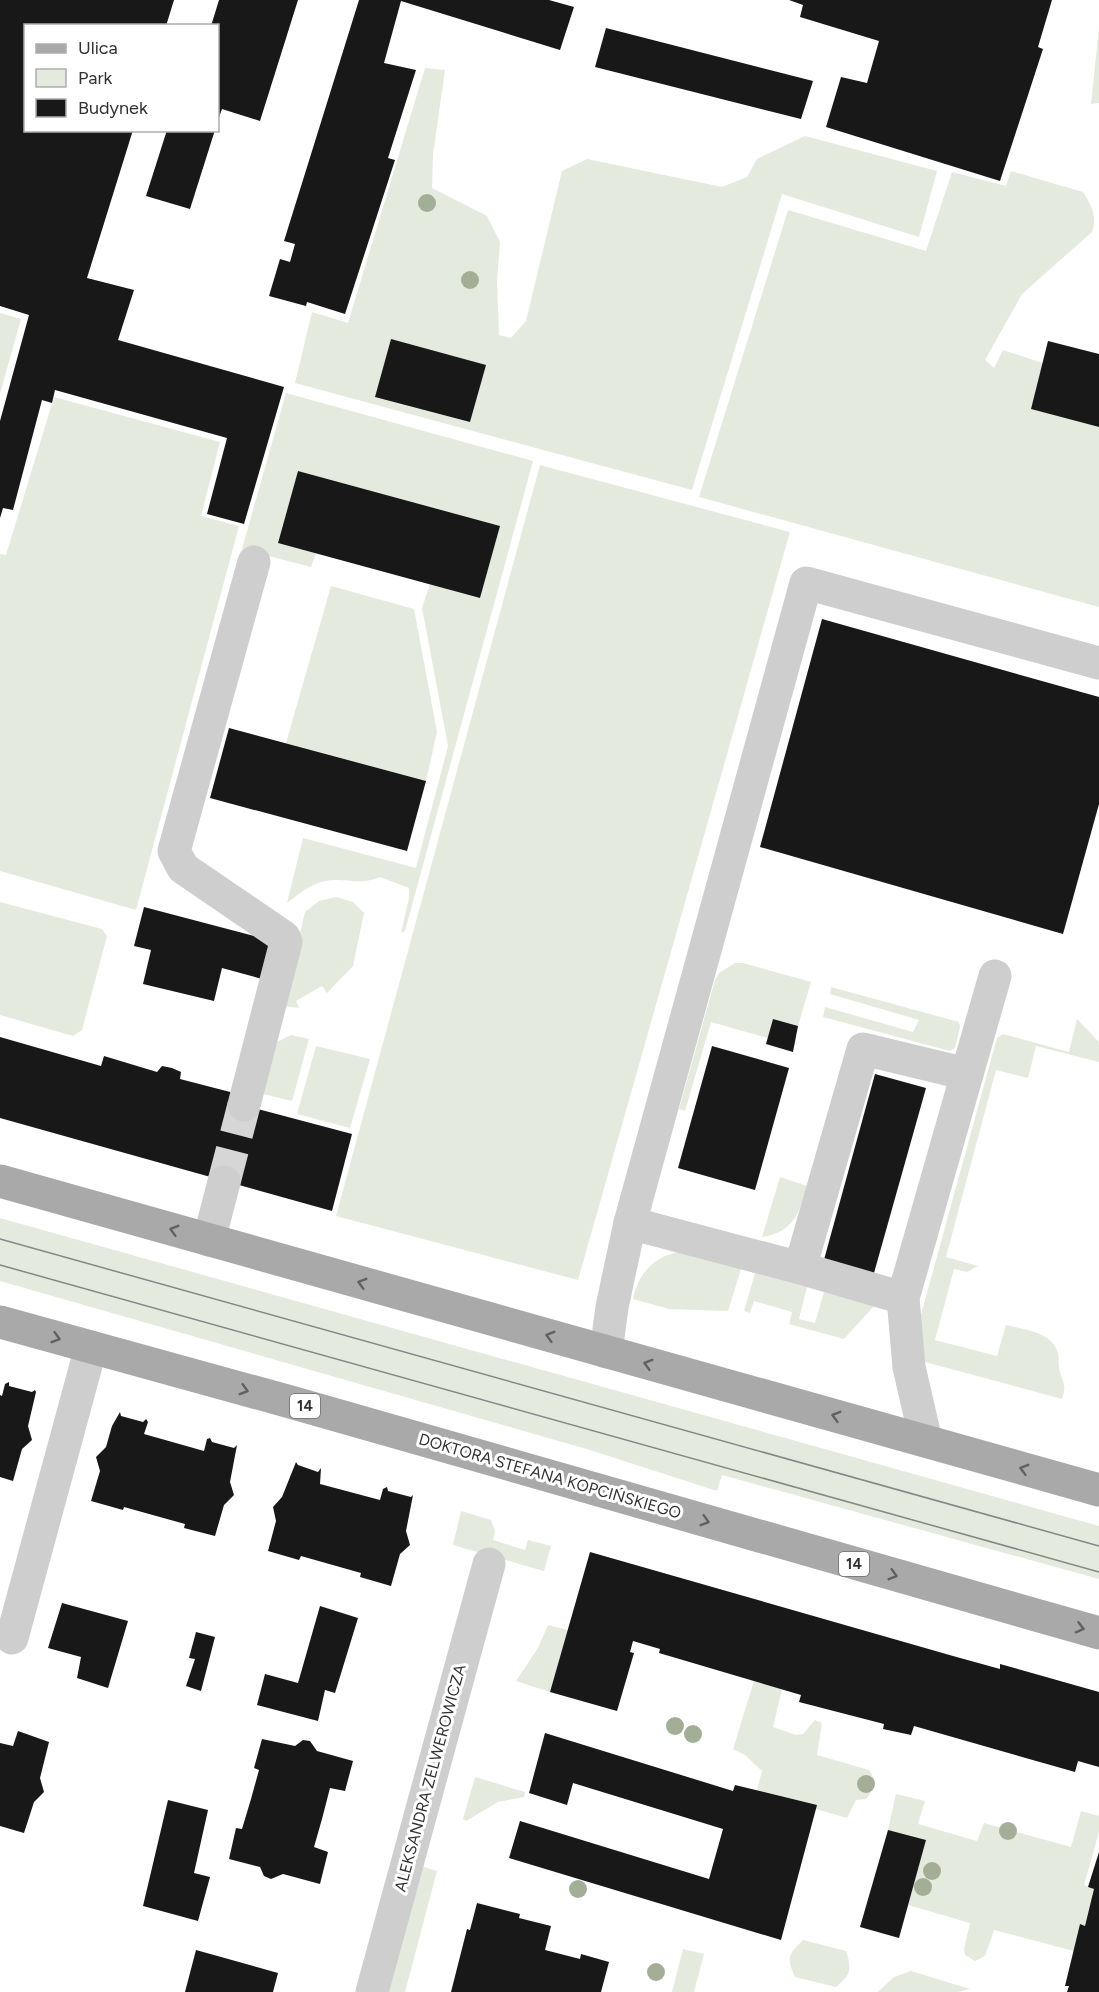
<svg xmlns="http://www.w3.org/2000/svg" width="1099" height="1992" font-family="Figtree,sans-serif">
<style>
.green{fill:#e5eade}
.building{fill:#181818}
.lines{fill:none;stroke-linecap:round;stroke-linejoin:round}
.minor-tunnel{stroke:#d6d6d6;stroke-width:33;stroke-dasharray:33 16;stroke-linecap:butt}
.minor{stroke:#cecece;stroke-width:33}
.major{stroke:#a9a9a9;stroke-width:33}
.tram{stroke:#868686;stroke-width:1.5}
.tree{fill:#a3ae96}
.oneway{stroke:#616161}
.labels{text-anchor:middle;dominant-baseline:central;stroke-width:6;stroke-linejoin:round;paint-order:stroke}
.shield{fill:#fff;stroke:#6f6f6f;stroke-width:1.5}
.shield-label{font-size:15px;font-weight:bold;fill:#313131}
.street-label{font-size:16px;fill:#313131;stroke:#fff}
</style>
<rect width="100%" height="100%" fill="#fff"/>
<!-- green -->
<g class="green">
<path d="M1099,27V103L1091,104Z"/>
<path d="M425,68L445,70L433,154L432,188L487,216L500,242L497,282L499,335L511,338L526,321L562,171L587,159L722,187L747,177L757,159L805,136L937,171L919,237L782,194L692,490L295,383L312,312L348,323Z"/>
<path d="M1011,171L1083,192C1091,204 1098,217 1092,232L1022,294L985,360L994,368L1003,350L1043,363L1031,409L1099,427V607L699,497L788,210L926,251L952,172L1006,186Z"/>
<path d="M0,313L21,319L0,394Z"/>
<path d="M286,393L533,461L405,931L401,933L409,898V888L380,877C361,885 352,879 333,880C314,881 301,892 287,903L303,838L416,868L448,746L422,608L430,584L480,598L500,526L298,471L278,542L316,553L311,567L242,549Z"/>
<path d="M54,397L220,442L201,516L239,526L136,910L0,871V554L6,555Z"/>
<path d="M540,465L790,532L578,1280L336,1216Z"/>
<path d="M331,586L414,609L437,732L426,781L286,743Z"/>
<path d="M336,897L353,902L364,913L353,966L327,993L322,986L296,1001L299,1008L283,1006L305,912L319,901Z"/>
<path d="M0,902L102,929L107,936L82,1030L73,1036L0,1015Z"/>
<path d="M735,963H743L811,982L798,1026L773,1019L768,1038L711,1022L685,1111L679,1109L715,980L719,973Z"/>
<path d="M831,987L959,1022L960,1027L955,1048L950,1051L823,1017L825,1007L913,1032L919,1020L830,994Z"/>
<path d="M1077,1019L1099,1042V1062L1036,1046L1028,1078L996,1070L946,1257L978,1266L967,1272L954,1269L935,1340L997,1356L1006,1325C1025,1330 1052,1332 1058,1353C1059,1360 1058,1366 1060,1372C1063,1383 1067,1387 1062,1399L925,1362L919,1322L997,1038L1003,1034L1069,1052Z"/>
<path d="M291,1035L309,1039L292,1101L263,1094L277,1042Z"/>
<path d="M316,1046L370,1059L350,1128L297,1114Z"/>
<path d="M780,1177L807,1186C799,1213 794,1232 762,1237Z"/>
<path d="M0,1218L1099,1526V1579L722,1475L717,1491L590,1450L0,1281Z"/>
<path d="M679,1252L741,1269L728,1311L669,1309L633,1299C638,1274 654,1256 679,1252Z"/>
<path d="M755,1273L807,1287L799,1319L815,1323L824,1292L874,1306L844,1339L789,1324L792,1312L754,1301L750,1313L744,1311Z"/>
<path d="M461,1511L491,1520L495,1531L493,1540L525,1550L528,1540L551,1546L544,1571L453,1545Z"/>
<path d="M548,1625L568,1630L550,1692L516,1681L538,1648Z"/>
<path d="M754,1681L782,1689L773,1727L796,1735L803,1734L815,1720L822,1723L817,1755L869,1770C878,1781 874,1789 866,1799L856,1800L847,1818L816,1809V1805L757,1790L762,1771L745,1755L733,1749Z"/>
<path d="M475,1777L525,1792L524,1797L498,1802L466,1821L463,1819Z"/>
<path d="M896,1794L925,1801L918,1824L977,1841L984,1823L1071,1847L1081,1811L1099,1816V1832L1084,1885L1094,1889L1085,1926L1081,1925L1074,1951L994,1930L985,1956L975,1961L965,1955L964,1949L970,1923L908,1905L926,1840L888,1830Z"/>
<path d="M421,1866L437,1871L405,1992H387Z"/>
<path d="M803,1940L846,1951C852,1969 851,1975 836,1987L795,1977C786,1957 788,1955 803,1940Z"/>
<path d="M683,1949L704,1954L694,1992H672Z"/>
<path d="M911,1971L970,1989L958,1992H878L894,1977Z"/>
</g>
<!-- building -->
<g class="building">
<path d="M0,0H174L166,26H26V130H133L87,278L134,290L118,340L284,387L244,524L207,514L227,438L55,390L52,403L42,400L13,510L3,508L0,518V421L29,315L0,306Z"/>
<path d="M219,0H298L260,121L222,109L218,120V26H211Z"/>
<path d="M359,0H549L574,7L560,50L401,1L384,63L416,70L388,158L395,160L345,314L307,302L306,306L269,296L280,259L290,262L295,244L284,241Z"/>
<path d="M789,0H1052L1038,47L1043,49L1000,181L826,127L841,77L867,83L879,41L800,17L803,5Z"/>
<path d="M606,28L813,81L801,119L595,67Z"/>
<path d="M167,130H215L190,209L146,196Z"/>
<path d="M391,339L486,365L470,422L375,397Z"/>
<path d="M1048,341L1099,354V427L1031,409Z"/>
<path d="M298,471L500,526L480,598L278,543Z"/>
<path d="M822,619L1099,697V804L1063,934L760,847Z"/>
<path d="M229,728L426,781L407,851L210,798Z"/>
<path d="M144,907L273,941L262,979L222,968L214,1001L143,984L151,950L134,946Z"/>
<path d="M773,1019L798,1026L793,1052L766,1044Z"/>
<path d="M0,1037L101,1066L104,1056L157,1072L162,1066L172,1068L181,1072L180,1079L234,1093L231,1102L352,1134L332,1211L0,1118Z"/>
<path d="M712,1046L789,1068L755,1190L678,1168Z"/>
<path d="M875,1074L926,1088L872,1280L822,1267Z"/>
<path d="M9,1382V1386L32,1392L35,1390L36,1392L28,1426L32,1440L22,1449L13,1481L0,1477V1395L2,1396L5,1384Z"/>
<path d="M120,1412L121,1416L143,1422L146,1419L148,1422L144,1434L204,1451L207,1439L210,1438L212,1442L234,1448L237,1445L230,1482L234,1495L224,1505L215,1536L184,1528L185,1524L124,1507L123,1510L91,1501L100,1471L96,1457L106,1447L112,1426Z"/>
<path d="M296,1462L298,1465L318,1472L321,1468L320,1484L380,1500L383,1489L387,1487L388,1491L411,1497L413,1495L406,1531L410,1545L400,1554L391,1586L360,1577L361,1573L301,1556L299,1560L268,1551L276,1521L273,1507L282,1497Z"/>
<path d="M590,1552L953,1656L1000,1669V1664L1099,1692V1767L1078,1761L1075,1772L914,1726L911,1735L883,1729L884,1724L799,1702L801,1695L659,1653L660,1649L633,1641L630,1652L634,1653L617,1711L550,1692Z"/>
<path d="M62,1603L128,1621L108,1688L77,1678L81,1657L48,1648Z"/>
<path d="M320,1606L358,1618L335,1693L325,1690L318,1721L257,1705L265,1674L298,1683Z"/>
<path d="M196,1632L215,1637L201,1691L186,1686L195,1659L189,1658Z"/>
<path d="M18,1731L49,1742L40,1778L44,1792L34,1802L24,1833L0,1826V1743L13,1746Z"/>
<path d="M545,1733L733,1791L735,1785L817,1805L781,1940L509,1858L520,1821L709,1879L723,1829L573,1783L567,1805L529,1793Z"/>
<path d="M262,1739L295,1746L303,1740L310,1741L317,1751L353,1761L345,1791L330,1788L322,1819L314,1847L328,1852L320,1884L283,1874L271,1879L264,1876L260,1867L229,1859L236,1828L242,1829L251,1799L259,1770L254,1768Z"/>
<path d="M168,1800L208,1810L194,1873L210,1877L198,1921L143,1906Z"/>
<path d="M888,1830L926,1840L899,1938L860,1927Z"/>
<path d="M1099,1852V1992H1067L1069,1986H1065L1080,1924L1085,1926L1094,1889L1088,1887Z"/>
<path d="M477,1903L520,1914L519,1918L551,1926L545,1950L580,1959L581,1954L609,1962L601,1992H451L467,1929L470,1930Z"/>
<path d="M196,1950L278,1973L273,1992H185Z"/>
</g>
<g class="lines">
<!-- minor-tunnel -->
<path class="minor-tunnel" d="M224,1182L244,1105"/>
<!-- minor -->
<g class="minor">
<path d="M244,1105L286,942L284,937L183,868L174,851L254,562"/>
<path d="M630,1223L800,1268L863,1049L967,1074"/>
<path d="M209,1240L224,1182"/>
<path d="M800,1268L903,1298"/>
<path d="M606,1352L612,1307L630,1223L806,583L1099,663"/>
<path d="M926,1441L909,1367L903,1298L995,976"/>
<path d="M12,1638L91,1347"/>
<path d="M372,1992L489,1564"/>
</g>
<!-- major -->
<g class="major">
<path d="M0,1181L1099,1490"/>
<path d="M0,1322L294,1403L1099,1633"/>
</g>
<!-- tram -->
<g class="tram">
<path d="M0,1239L1099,1546"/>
<path d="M0,1265L1099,1572"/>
</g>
</g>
<!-- trees -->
<g class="tree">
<circle cx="427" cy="203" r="9"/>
<circle cx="470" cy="280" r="9"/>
<circle cx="675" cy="1726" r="9"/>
<circle cx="693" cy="1734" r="9"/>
<circle cx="866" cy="1784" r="9"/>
<circle cx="1008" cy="1831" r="9"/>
<circle cx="932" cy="1871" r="9"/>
<circle cx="923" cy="1887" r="9"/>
<circle cx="578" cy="1889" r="9"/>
<circle cx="656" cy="1972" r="9"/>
</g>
<!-- one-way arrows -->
<defs><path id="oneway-chevron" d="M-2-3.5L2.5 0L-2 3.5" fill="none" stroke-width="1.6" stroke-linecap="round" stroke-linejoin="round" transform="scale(1.5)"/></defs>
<g class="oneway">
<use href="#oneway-chevron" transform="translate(174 1230) rotate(-164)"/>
<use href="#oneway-chevron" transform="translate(362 1283) rotate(-164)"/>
<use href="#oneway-chevron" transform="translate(550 1336) rotate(-164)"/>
<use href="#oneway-chevron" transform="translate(56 1338) rotate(16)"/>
<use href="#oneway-chevron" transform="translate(648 1364) rotate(-164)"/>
<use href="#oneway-chevron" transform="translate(244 1390) rotate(16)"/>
<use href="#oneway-chevron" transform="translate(836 1416) rotate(-164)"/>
<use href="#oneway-chevron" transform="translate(1024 1469) rotate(-164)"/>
<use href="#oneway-chevron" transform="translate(705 1521) rotate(16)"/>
<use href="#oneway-chevron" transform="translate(893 1575) rotate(16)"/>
<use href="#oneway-chevron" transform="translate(1080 1628) rotate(15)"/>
</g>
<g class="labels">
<!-- shield labels -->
<g class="shield">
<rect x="290" y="1394" width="30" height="24" rx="4.5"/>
<rect x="839" y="1552" width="30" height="24" rx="4.5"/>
</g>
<g class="shield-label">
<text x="305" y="1406">14</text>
<text x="854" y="1564">14</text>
</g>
<!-- street labels -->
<g class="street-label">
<text transform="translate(550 1476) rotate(16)">DOKTORA STEFANA KOPCIŃSKIEGO</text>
<text transform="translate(430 1778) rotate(-75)">ALEKSANDRA ZELWEROWICZA</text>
</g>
</g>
<!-- legend -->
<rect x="24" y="24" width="195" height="108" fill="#ffffff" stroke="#adadad" stroke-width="1.5"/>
<rect x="36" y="44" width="30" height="9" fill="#a9a9a9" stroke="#adadad" stroke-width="1.5"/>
<text x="78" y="54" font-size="18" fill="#313131">Ulica</text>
<rect x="36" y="69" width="30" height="18" fill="#e5eade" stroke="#adadad" stroke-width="1.5"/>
<text x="78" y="84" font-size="18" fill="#313131">Park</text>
<rect x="36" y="99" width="30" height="18" fill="#181818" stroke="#adadad" stroke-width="1.5"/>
<text x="78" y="114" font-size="18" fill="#313131">Budynek</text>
</svg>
